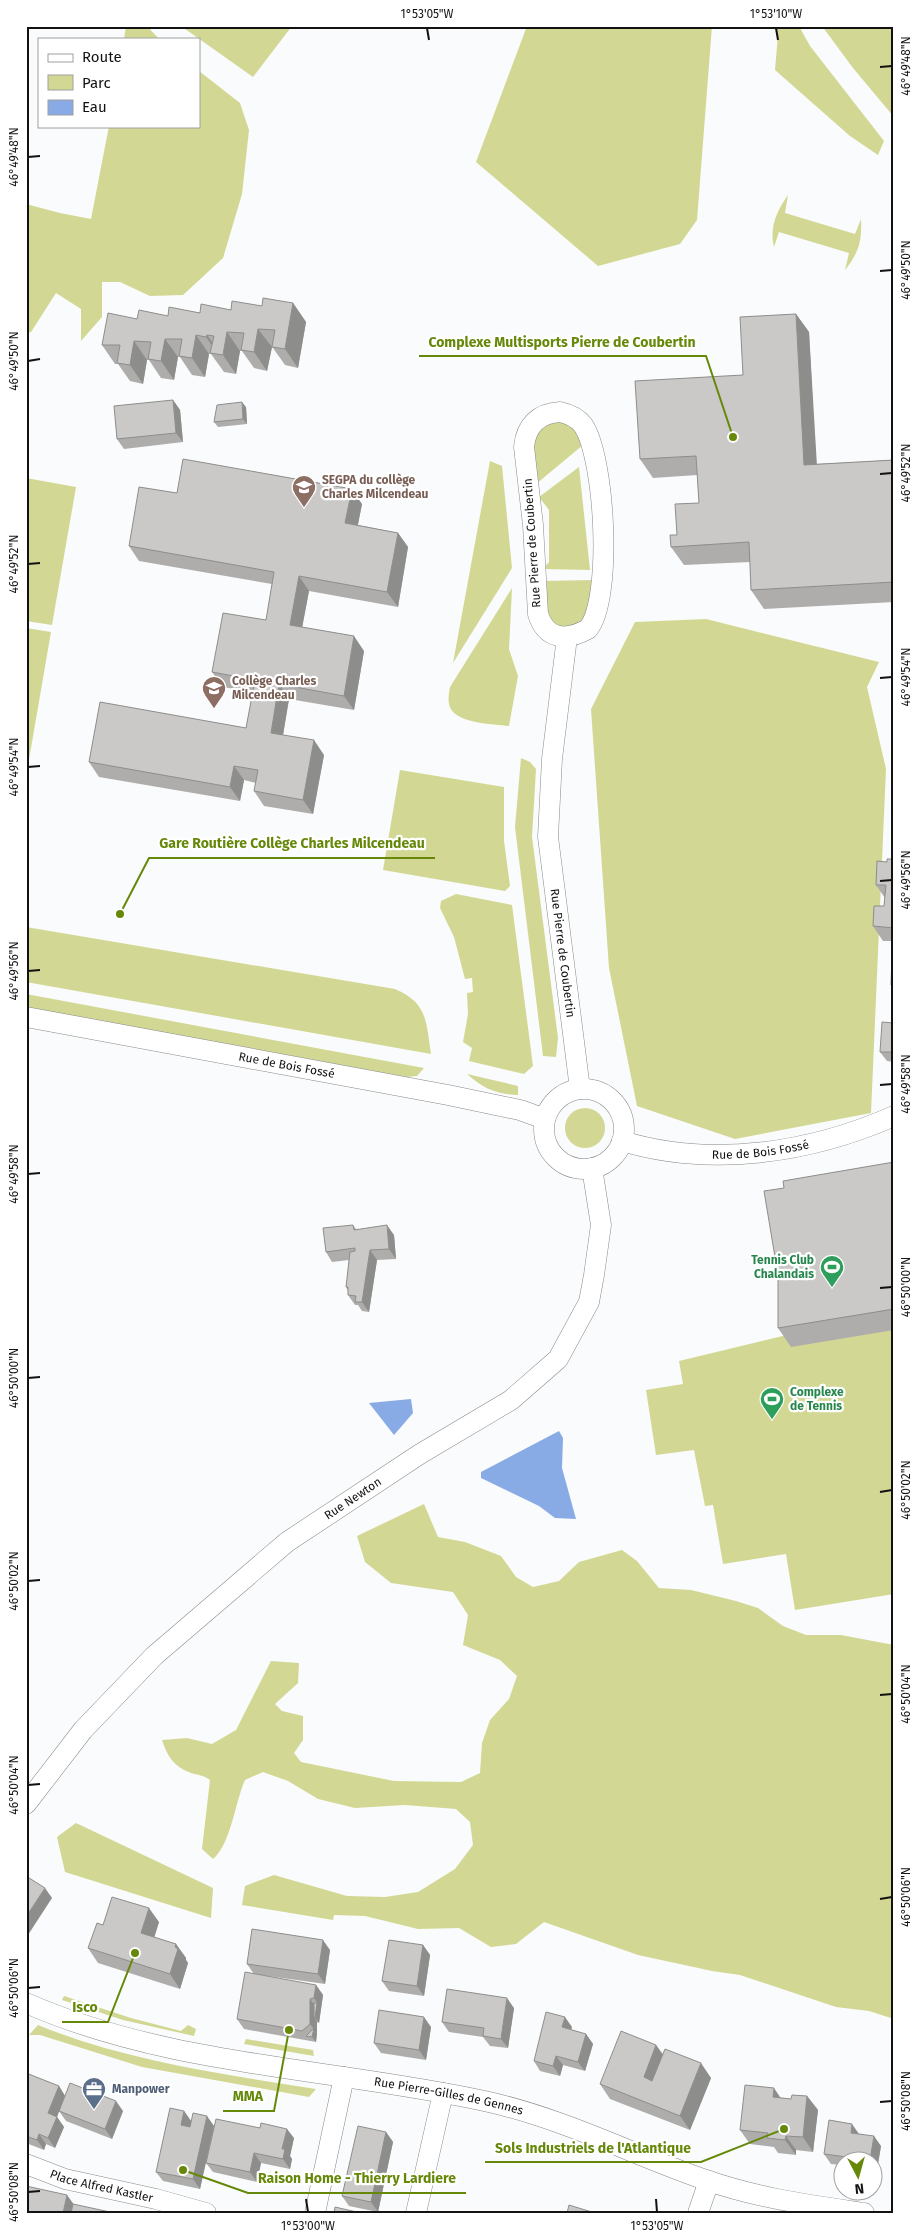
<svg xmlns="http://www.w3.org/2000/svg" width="920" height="2239" font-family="'Fira Sans',sans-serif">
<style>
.green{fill:#d2d893}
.water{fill:#88aae5}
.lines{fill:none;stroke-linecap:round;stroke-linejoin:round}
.street-casing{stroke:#88898a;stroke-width:21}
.street{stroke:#fff;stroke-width:20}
.wall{fill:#aeadab}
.shaded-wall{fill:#8d8d8b}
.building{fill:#cac9c7;stroke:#8d8d8b}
.ticks{fill:none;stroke:#121212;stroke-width:2}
.labels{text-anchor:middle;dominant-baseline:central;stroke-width:4.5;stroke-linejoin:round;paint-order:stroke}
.education-label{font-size:12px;font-weight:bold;fill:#785e54;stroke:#fff;text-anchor:start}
.street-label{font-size:12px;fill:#121212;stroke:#fff}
.leisure-label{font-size:12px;font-weight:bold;fill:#27864d;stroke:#fff;text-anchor:end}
.service-label{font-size:12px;font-weight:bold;fill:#4e5e75;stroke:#fff;text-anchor:start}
.leader{fill:none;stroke:#668809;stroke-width:2}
.callout-dot{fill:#668809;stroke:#fff;stroke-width:2}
.callout-label{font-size:14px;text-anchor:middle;font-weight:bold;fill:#668809;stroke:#fff;stroke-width:4.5;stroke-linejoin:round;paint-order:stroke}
.neatline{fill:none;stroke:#121212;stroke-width:2}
.ticks-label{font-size:12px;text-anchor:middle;fill:#121212}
</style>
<rect width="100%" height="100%" fill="#fafbfc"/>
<!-- green -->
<g class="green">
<path d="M126,26H147L159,39H124Z"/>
<path d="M181,26H292L253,77Z"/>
<path d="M527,26H712L697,220L680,244L598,266L476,162Z"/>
<path d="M773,26H799L810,46L884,141L878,155L850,136L775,70L778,35Z"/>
<path d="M822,26H894V117L853,68Z"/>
<path d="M199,71L240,103L249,130L242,194L223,258L183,295L150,296L120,282H102V317L81,341V309L56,293L31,332L26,333V204L60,213L91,219L109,126H199Z"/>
<path d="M788,195L785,213L855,234L861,219C862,242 859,252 845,270L849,253L779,232L774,247C769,227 777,211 788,195Z"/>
<path d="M551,420C574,421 574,426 583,445L536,484C533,458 525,436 551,420Z"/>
<path d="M490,461L502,466L512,568L453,663Z"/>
<path d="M579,467L590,570L543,569L549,562V510L539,497Z"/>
<path d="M26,478L76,487L52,625L26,621Z"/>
<path d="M593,580L584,623L562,629C541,617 544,603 542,581Z"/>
<path d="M512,588L509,649L518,676L509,726C494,724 452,724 449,704C448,699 449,692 450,687Z"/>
<path d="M706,619L879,662L867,687L886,769L871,1113L735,1139L637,1106L609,968L591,709L635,622Z"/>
<path d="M26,628L51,632L27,771H26Z"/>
<path d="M521,758L530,762L536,769L532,837L558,1038L556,1057L543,1056L515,827Z"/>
<path d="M400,770L504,787V841L510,886L505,891L383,870Z"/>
<path d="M456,894L512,905L533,1066L524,1074L469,1061L472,1048L463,1042L468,1014L467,993L473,992L472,978L465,979L454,937L440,908L441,901Z"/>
<path d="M26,927L395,989C428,1003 426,1022 431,1054L26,982Z"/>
<path d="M26,994L424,1068L417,1076L406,1077L26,1007Z"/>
<path d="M467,1074L518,1086V1095C496,1094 484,1089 467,1074Z"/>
<circle cx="585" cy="1128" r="20"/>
<path d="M894,1183V1594L795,1610L786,1554L723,1564L713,1505L705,1506L694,1450L656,1455L646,1390L683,1384L679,1361L791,1334Z"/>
<path d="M424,1504L438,1537L465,1542L501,1556L516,1577L533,1587L559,1581L579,1562L622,1550L637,1561L659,1588L691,1590L736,1601L758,1608L783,1626L806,1635H841L894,1645V2019L869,2011L836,2007L740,1975L712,1971L638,1955L544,1922L516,1944L491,1947L459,1928L418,1929L365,1916L334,1915L333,1920L242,1905L245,1886L274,1875L347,1896L385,1897L418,1892L455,1869L473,1845L470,1822L456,1809L405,1805L355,1808L318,1799L288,1781L263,1772L245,1780C235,1802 231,1844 213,1859L202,1849L210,1780C203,1775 198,1775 191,1773C174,1767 167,1756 162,1740L187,1738L212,1744L236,1730L271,1661L299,1663L298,1683L275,1704L282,1711L303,1716V1740L294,1753L301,1762L394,1781L461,1782L480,1773L482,1743L490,1720L509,1699L517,1676L500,1660L463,1645L468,1615L453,1592L391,1583L365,1562L357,1536Z"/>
<path d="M76,1823L213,1888L211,1918L65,1872L57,1837Z"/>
<path d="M64,1996L131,2018L181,2031L188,2025L196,2029L194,2036L123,2020L62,2000Z"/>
<path d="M38,2025C126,2061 222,2074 316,2089L309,2097L142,2067L40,2035H29Z"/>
<path d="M246,2039L313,2050L314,2056L244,2044Z"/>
</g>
<!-- water -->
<g class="water">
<path d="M411,1399L413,1413L394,1435L369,1403Z"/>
<path d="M559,1431L563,1438L562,1468L576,1519L555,1518L539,1506L481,1478V1472Z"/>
</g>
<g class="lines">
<!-- street casing -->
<g class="street-casing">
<g id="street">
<path d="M560,412C569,414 577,417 583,425C605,457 613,599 588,629C566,641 546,640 538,614L533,525L524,447C526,425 539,413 560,412Z"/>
<path id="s1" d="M567,637L552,759L548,837L580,1089"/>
<path id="s2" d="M26,1017L448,1095L520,1110L545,1119"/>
<circle cx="584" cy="1129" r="40"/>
<path id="s3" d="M622,1141C711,1168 810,1153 894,1116"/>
<path id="s4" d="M26,1804L83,1730L154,1656L287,1542L420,1454L511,1400L558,1359L589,1302L594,1275L601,1225L592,1168"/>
<path id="s5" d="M26,2003C172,2067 336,2068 489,2102C564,2119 634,2155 706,2180C757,2198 810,2205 864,2213"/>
<path id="s6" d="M26,2164L65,2179L156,2199L206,2213"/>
<path d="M315,2213L344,2077"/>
<path d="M416,2213L443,2093"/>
<path d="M698,2213L709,2181"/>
</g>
</g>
<!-- street -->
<use href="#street" class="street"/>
</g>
<!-- wall -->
<g class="wall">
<path d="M293,303L306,322L298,368L285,365L273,348L272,347L267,371L254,368L242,351H240L236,374L224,372L211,354H209L205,377L192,375L180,357H178L174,380L161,378L149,360H147L143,384L130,381L118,364H115L102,345L137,319Z"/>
<path d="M796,314L809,332L816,464L894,460V602L764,609L751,590L750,562L684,565L671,547L677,535L699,503L697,475L653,478L640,459L743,375Z"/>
<path d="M173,400L180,410L183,442L124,449L117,439Z"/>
<path d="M246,407L247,424L218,427L214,422Z"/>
<path d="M177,493L362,504L358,525L398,533L408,547L398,607L309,591L302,627L364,651L354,710L289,699L283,735L324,755L313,814L264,806L254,791L256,783L244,780L240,801L99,777L89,762L246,728L253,692L223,687L212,672L266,620L272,584L139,561L129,546Z"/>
<path d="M894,859V941H883L873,926L884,906L885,898L876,885L887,862Z"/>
<path d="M894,1023V1062L887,1061L880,1052Z"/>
<path d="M894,1162V1330L791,1347L778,1328L784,1188Z"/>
<path d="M353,1225L356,1229L394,1235L396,1259L377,1260L369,1312L362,1311L358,1305H355L348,1295V1291L346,1287L349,1260L332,1262L326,1252Z"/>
<path d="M159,1922L154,1937L176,1944L186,1958V1960L188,1963L180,1989L98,1963L88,1948L103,1925Z"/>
<path d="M423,1945L430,1955L424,1996L389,1991L382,1981Z"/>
<path d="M330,1950L325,1984L254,1974L247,1964Z"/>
<path d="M316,1985L323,1995L319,2023L317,2022V2033L316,2042L244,2029L237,2019Z"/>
<path d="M514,2008L508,2048L490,2046L483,2037L449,2032L442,2022Z"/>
<path d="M431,2027L426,2060L381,2053L374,2043Z"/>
<path d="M572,2027L571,2030L586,2034L593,2044L585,2071L563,2065L560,2076L540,2071L534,2061Z"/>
<path d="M656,2045L663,2054L711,2078L690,2130L610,2099L600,2084Z"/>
<path d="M26,2073L59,2086L65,2096L123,2111L112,2139L66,2121L59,2111L57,2117L64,2127L55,2148L46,2144L44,2150L26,2143Z"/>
<path d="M807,2096L818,2110L813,2152L796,2150V2155L778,2153L774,2147L750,2144L740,2130L781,2098L791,2099Z"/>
<path d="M184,2111L191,2121L214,2126L200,2189L163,2181L156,2172Z"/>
<path d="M386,2132L393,2142L378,2212L349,2206L342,2196Z"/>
<path d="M859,2134L881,2146L877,2170L872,2169V2162H842V2165L831,2164L824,2154Z"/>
<path d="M294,2138L290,2156L292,2159L290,2169L261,2163L257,2182L213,2172L206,2163Z"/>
</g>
<!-- shaded-wall -->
<g class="shaded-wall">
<path d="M293,303L306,322L298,368L285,349Z"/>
<path d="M796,314L809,332L818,483L804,465Z"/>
<path d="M258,329L272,347L267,371L254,352Z"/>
<path d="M227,332L240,351L236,374L223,355Z"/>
<path d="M196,335L209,354L205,377L192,358Z"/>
<path d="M207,335L220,353L218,354L206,337Z"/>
<path d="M165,339L178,357L174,380L161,361Z"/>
<path d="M134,341L147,360L143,384L130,365Z"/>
<path d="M173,400L180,410L183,442L176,433Z"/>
<path d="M242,402L246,407L247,424L243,419Z"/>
<path d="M352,489L362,504L355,538L345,523Z"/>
<path d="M398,533L408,547L398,607L387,592Z"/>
<path d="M299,576L309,591L300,639L290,625Z"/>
<path d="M354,636L364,651L354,710L344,696Z"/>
<path d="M279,684L289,699L281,747L271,733Z"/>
<path d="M314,740L324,755L313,814L303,800Z"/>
<path d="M234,766L244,780L240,801L230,787Z"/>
<path d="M387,1225L394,1235L396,1259L389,1249Z"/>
<path d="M370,1250L377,1260L369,1312L362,1302Z"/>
<path d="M45,1888L52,1898L26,1938V1917Z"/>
<path d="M149,1908L159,1922L151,1948L141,1933Z"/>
<path d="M323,1940L330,1950L325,1984L318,1974Z"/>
<path d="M176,1944L186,1958V1960L188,1963L180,1989L170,1974L175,1947Z"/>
<path d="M423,1945L430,1955L424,1996L417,1986Z"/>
<path d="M316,1985L323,1995L319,2023L315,2018L314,2017L317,2022V2033L310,2024V1999L317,2008V2003L314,1998Z"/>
<path d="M507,1998L514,2008L508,2048L501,2039Z"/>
<path d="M424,2017L431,2027L426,2060L419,2050Z"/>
<path d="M565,2017L572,2027L569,2037L562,2027Z"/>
<path d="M314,2028L317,2033L316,2042L312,2037Z"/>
<path d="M586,2034L593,2044L585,2071L578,2062Z"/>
<path d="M656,2045L666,2060L654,2092L644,2077Z"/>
<path d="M556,2056L563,2065L560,2076L553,2066Z"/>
<path d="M701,2063L711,2078L690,2130L680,2116Z"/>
<path d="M59,2086L65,2096L57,2117L64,2127L55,2148L48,2138V2113Z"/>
<path d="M774,2088L784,2103L773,2097Z"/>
<path d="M807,2096L818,2110L813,2152L803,2137Z"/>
<path d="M116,2101L123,2111L112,2139L105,2129Z"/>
<path d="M184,2111L191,2121L188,2135L181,2125Z"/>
<path d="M207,2116L214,2126L200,2189L193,2179Z"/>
<path d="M852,2124L859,2134L851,2133Z"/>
<path d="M287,2129L294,2138L290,2156L292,2159L290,2169L283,2159L282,2149Z"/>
<path d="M386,2132L393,2142L378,2212L371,2202Z"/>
<path d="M39,2134L46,2144L44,2150L37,2140Z"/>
<path d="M786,2136L796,2150V2155L785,2140Z"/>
<path d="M874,2136L881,2146L877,2170L872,2163V2162H871L870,2160Z"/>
<path d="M254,2153L261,2163L257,2182L250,2172Z"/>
<path d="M67,2195L80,2213H63Z"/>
</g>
<!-- building -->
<g class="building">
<path d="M263,298L293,303L285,349L272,347L275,330L258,329L254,352L241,350L244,333L227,332L223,355L210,353L214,336L207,335L206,337L196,335L192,358L179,356L182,339H165L161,361L148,359L151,342L134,341L130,365L117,363L120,345H102L108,313L137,319L139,310L168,316L169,307L200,313L201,304L231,310L232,301L262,306Z"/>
<path d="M796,314L804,465L894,460V582L751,590L749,542L671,547L670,535H677L675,504L699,503L696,456L640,459L635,381L743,375L740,317Z"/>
<path d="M173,400L176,433L117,439L114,406Z"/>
<path d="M242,402L243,419L214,422L217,405Z"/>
<path d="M183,459L352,489L345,523L398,533L387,592L299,576L290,625L354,636L344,696L279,684L271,733L314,740L303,800L254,791L258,770L234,766L230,787L89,762L100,702L246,728L255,680L212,672L223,613L266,620L274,572L129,546L139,487L177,493Z"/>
<path d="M887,859H894V928L873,926L874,906H884L886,885H876L877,861L887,862Z"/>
<path d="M892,956H894V985H891Z"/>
<path d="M882,1022L894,1023V1052H880Z"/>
<path d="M894,1162V1309L778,1328V1275L764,1191L784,1188L783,1181Z"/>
<path d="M353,1225L354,1230L387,1225L389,1249L370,1250L362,1302H355L356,1296L348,1295V1287H346L350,1252L355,1251V1248L326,1252L323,1228Z"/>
<path d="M26,1876L45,1888L26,1917Z"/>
<path d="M112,1897L149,1908L141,1933L176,1944L175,1947L178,1949L170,1974L88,1948L97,1923L103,1925Z"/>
<path d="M252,1929L323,1940L318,1974L247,1964Z"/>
<path d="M389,1940L423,1945L417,1986L382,1981Z"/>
<path d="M245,1972L316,1985L314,1998L310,1999V2024L302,2031L237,2019Z"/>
<path d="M447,1989L507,1998L501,2039L483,2036L484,2028L442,2022Z"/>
<path d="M314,2003H317L315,2018L314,2017Z"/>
<path d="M379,2010L424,2017L419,2050L374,2043Z"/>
<path d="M546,2012L565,2017L562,2027L586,2034L578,2062L556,2056L553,2066L534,2061Z"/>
<path d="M314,2028L312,2037L306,2036Z"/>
<path d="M621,2031L656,2045L644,2077L652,2081L665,2049L701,2063L680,2116L600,2084Z"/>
<path d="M26,2073L59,2086L48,2113L57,2117L48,2138L39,2134L37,2140L26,2136Z"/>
<path d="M70,2083L116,2101L105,2129L59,2111Z"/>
<path d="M745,2085L774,2088L773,2097L791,2099L792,2095L807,2096L803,2137L786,2136L785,2140L767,2138L768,2133L740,2130Z"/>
<path d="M170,2108L184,2111L181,2125L190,2127L193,2113L207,2116L193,2179L156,2172Z"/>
<path d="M216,2119L260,2128L261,2123L287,2129L282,2149H285L283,2159L254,2153L250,2172L206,2163Z"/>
<path d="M829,2120L852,2124L851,2133L874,2136L870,2160L824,2154Z"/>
<path d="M358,2126L386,2132L371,2202L342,2196Z"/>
<path d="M26,2186L67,2195L63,2213H26Z"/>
<path d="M73,2204L110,2212V2213H71Z"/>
<path d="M569,2205L595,2213H567Z"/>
<path d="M335,2207L361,2213H334Z"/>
</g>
<!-- ticks -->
<path class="ticks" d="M427,28L429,40M776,28L778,40M880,67L892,66M28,157L40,156M880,271L892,270M28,361L40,359M880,474L892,473M28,564L40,563M880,678L892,677M28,767L40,766M880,881L892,880M28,971L40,970M880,1085L892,1084M28,1174L40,1173M880,1288L892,1287M28,1378L40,1377M880,1492L892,1490M28,1581L40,1580M880,1695L892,1694M28,1785L40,1784M880,1899L892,1897M28,1988L40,1987M880,2102L892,2101M28,2192L40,2191M306,2199L308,2212M656,2199L657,2212"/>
<!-- icons -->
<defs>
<g id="school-pin" transform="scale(1.25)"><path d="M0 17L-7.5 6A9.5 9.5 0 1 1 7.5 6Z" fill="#8d6e63" stroke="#fff"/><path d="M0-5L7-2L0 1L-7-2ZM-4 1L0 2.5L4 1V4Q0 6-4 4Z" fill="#fff"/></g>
<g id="stadium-pin" transform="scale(1.25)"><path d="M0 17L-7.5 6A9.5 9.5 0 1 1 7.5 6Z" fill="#2e9e5b" stroke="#fff"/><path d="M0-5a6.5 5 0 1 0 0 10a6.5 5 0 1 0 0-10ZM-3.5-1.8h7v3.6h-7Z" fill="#fff"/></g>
<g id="office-pin" transform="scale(1.25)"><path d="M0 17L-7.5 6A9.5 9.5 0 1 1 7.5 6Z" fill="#5c6f8a" stroke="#fff"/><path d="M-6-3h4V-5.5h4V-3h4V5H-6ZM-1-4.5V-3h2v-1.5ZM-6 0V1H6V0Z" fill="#fff"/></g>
</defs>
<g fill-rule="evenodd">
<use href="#school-pin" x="304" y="487"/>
<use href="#school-pin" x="214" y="688"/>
<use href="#stadium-pin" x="832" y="1267"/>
<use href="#stadium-pin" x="772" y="1399"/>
<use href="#office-pin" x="94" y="2089"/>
</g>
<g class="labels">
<!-- education labels -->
<g class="education-label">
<text x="322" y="480">SEGPA du collège<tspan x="322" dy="14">Charles Milcendeau</tspan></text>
<text x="232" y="681">Collège Charles<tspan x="232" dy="14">Milcendeau</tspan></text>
</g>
<!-- street labels -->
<g class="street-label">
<text transform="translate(532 543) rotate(-94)">Rue Pierre de Coubertin</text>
<text stroke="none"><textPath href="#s1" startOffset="318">Rue Pierre de Coubertin</textPath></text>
<text stroke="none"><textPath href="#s2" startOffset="265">Rue de Bois Fossé</textPath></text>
<text stroke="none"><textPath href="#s3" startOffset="140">Rue de Bois Fossé</textPath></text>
<text stroke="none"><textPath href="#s4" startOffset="450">Rue Newton</textPath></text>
<text stroke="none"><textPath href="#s5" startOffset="434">Rue Pierre-Gilles de Gennes</textPath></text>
<text stroke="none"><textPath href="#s6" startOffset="79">Place Alfred Kastler</textPath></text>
</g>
<!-- leisure labels -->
<g class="leisure-label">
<text x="814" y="1260">Tennis Club<tspan x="814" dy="14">Chalandais</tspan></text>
<text x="790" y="1392" text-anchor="start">Complexe<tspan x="790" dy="14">de Tennis</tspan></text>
</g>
<!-- service labels -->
<g class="service-label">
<text x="112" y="2089">Manpower</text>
</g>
</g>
<!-- callouts -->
<path class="leader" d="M733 437L706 356H419M120 914L149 858H435M135 1953L108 2022H62M289 2030L274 2111H223M784 2129L701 2162H485M183 2170L248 2193H466"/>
<g class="callout-dot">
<circle cx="733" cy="437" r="5"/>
<circle cx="120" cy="914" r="5"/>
<circle cx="135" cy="1953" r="5"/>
<circle cx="289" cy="2030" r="5"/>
<circle cx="784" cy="2129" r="5"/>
<circle cx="183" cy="2170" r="5"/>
</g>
<g class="callout-label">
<text x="562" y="347">Complexe Multisports Pierre de Coubertin</text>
<text x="292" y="848">Gare Routière Collège Charles Milcendeau</text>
<text x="85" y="2012">Isco</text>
<text x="248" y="2101">MMA</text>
<text x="593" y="2153">Sols Industriels de l'Atlantique</text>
<text x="357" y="2183">Raison Home - Thierry Lardiere</text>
</g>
<!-- border -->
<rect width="920" height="2239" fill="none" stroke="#ffffff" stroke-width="55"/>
<!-- legend -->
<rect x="38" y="38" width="162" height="90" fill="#ffffff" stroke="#a0a0a0"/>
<rect x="48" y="54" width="25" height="8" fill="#ffffff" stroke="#a0a0a0"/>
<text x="82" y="62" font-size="15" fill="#121212">Route</text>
<rect x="48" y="75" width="25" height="15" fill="#d2d893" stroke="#a0a0a0"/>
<text x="82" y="88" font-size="15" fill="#121212">Parc</text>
<rect x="48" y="100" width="25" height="15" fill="#88aae5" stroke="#a0a0a0"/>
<text x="82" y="112" font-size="15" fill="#121212">Eau</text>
<!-- north arrow -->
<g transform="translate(858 2176) rotate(174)"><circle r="24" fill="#ffffff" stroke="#a0a0a0"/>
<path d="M0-4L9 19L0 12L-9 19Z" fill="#668809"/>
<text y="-8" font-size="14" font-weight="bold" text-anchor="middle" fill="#121212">N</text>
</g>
<rect x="28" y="28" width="864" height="2184" class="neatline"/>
<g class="ticks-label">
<text x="427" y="18">1°53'05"W</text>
<text x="776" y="18">1°53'10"W</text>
<text transform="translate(906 66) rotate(-90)" y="4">46°49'48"N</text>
<text transform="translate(14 157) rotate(-90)" y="4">46°49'48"N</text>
<text transform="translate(906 270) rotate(-90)" y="4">46°49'50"N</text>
<text transform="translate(14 361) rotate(-90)" y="4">46°49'50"N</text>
<text transform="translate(906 473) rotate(-90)" y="4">46°49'52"N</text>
<text transform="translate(14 564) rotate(-90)" y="4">46°49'52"N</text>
<text transform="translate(906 677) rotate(-90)" y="4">46°49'54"N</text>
<text transform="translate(14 767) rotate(-90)" y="4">46°49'54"N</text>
<text transform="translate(906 880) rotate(-90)" y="4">46°49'56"N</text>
<text transform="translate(14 971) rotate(-90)" y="4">46°49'56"N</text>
<text transform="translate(906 1084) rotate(-90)" y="4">46°49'58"N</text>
<text transform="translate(14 1174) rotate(-90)" y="4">46°49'58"N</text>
<text transform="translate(906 1287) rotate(-90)" y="4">46°50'00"N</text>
<text transform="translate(14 1378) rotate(-90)" y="4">46°50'00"N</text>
<text transform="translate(906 1490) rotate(-90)" y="4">46°50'02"N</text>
<text transform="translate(14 1581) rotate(-90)" y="4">46°50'02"N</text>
<text transform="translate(906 1694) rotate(-90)" y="4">46°50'04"N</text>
<text transform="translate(14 1785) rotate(-90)" y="4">46°50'04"N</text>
<text transform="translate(906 1897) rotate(-90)" y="4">46°50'06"N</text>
<text transform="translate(14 1988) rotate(-90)" y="4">46°50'06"N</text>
<text transform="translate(906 2101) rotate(-90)" y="4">46°50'08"N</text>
<text transform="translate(14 2192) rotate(-90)" y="4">46°50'08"N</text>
<text x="308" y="2230">1°53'00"W</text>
<text x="657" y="2230">1°53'05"W</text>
</g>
</svg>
